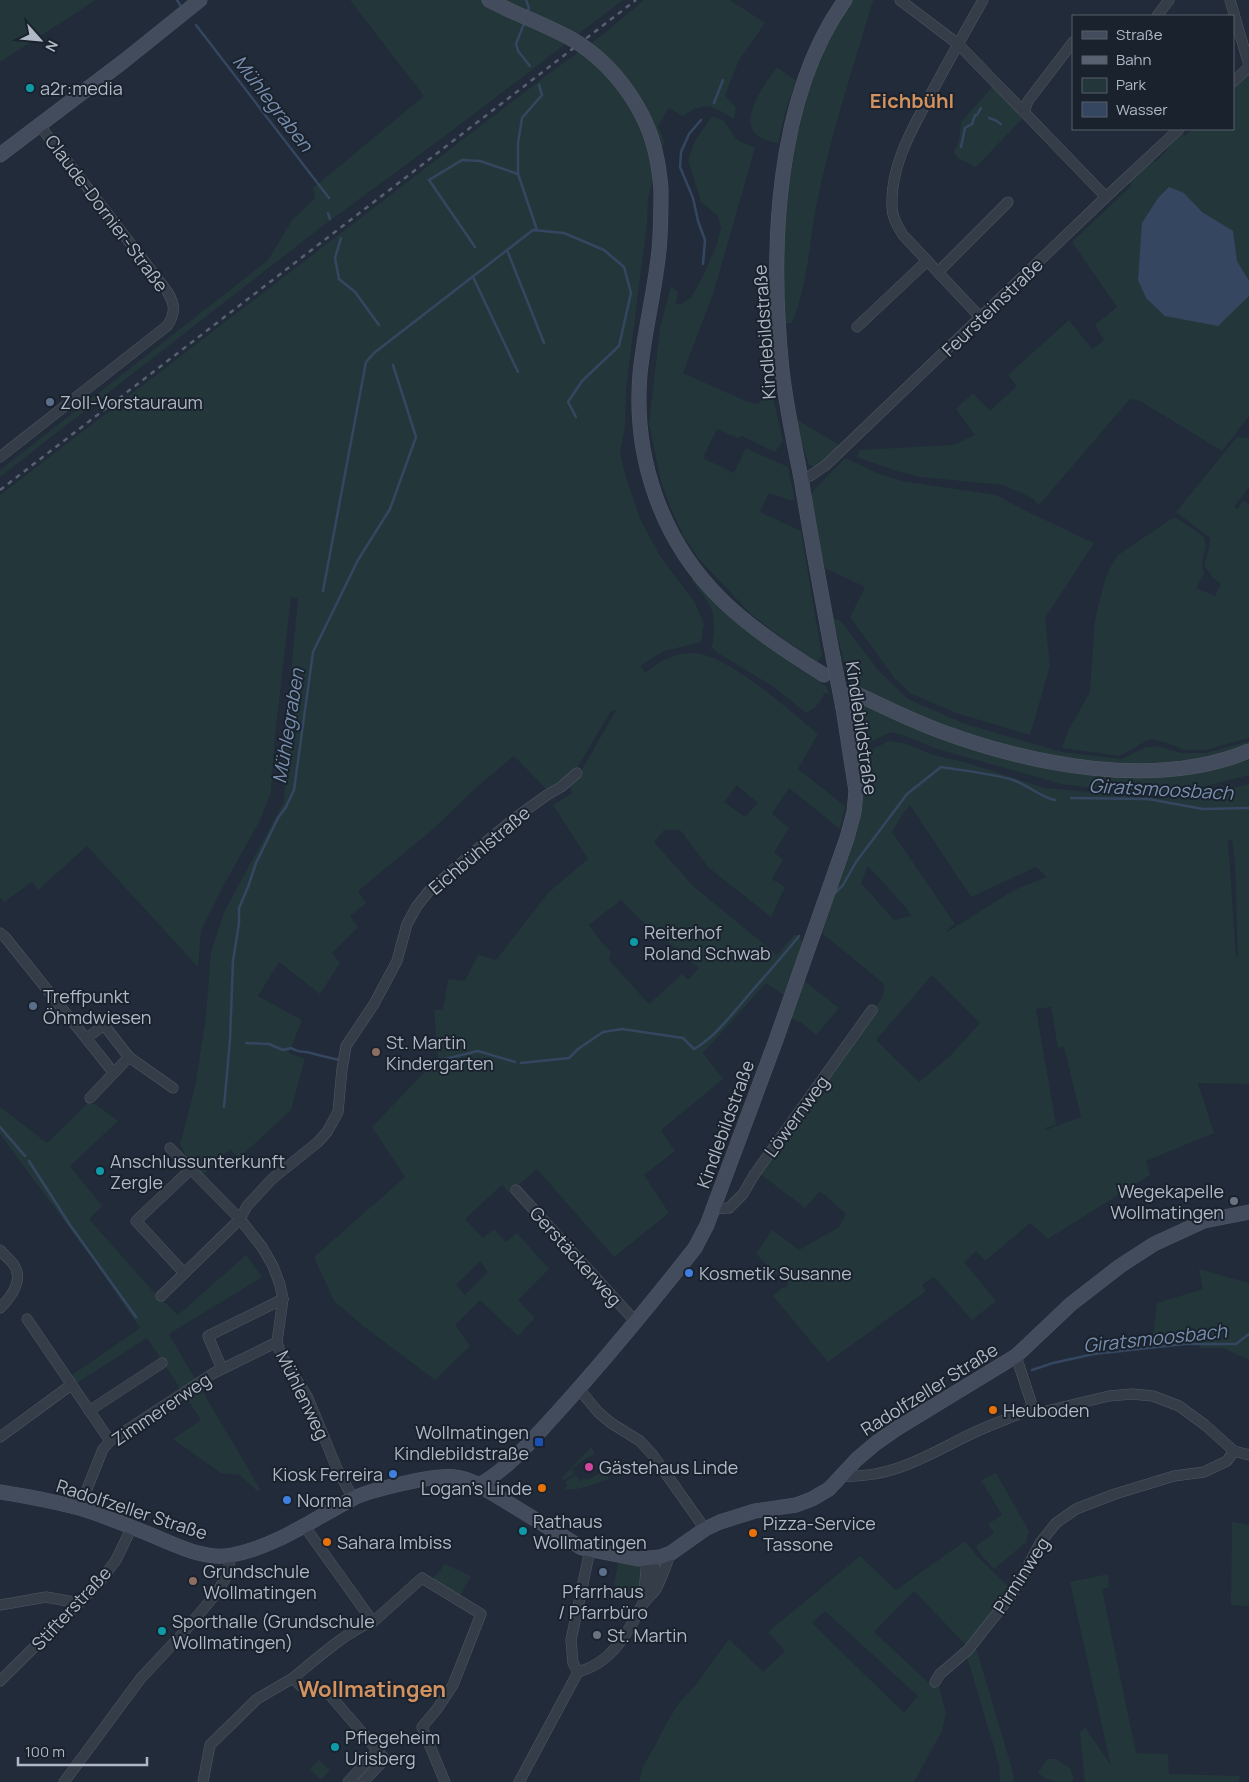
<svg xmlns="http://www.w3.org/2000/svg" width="1249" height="1782" font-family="Manrope,sans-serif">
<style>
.green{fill:#23373a;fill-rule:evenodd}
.water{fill:#354660}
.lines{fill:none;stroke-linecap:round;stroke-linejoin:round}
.stream{stroke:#354660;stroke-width:2.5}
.street-casing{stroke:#505864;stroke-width:11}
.secondary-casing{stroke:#505864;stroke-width:15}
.street{stroke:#353d49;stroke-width:10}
.secondary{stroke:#434c5c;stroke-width:14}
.rail{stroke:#576170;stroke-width:2.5;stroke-dasharray:5 5;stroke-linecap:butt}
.secondary-bridge-casing{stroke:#505864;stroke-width:15;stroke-linecap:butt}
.secondary-bridge{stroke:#434c5c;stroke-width:14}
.culture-dot{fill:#0f9aa8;stroke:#1a222e;stroke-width:2}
.service-dot{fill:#5c6f8a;stroke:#1a222e;stroke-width:2}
.education-dot{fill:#8d6e63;stroke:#1a222e;stroke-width:2}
.worship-dot{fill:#6b7280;stroke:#1a222e;stroke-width:2}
.shop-dot{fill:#3f7fe0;stroke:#1a222e;stroke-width:2}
.food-dot{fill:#e8710a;stroke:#1a222e;stroke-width:2}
.transit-dot{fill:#1a4fb4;stroke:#1a222e;stroke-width:2}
.hotel-dot{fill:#d1479c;stroke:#1a222e;stroke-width:2}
.labels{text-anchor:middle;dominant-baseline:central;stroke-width:4;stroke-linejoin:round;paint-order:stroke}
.poi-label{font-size:18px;fill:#b0b8c5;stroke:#1a222e;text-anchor:start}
.street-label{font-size:18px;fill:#b0b8c5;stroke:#1a222e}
.water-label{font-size:19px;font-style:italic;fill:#788ead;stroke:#1a222e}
.quarter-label{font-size:20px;font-weight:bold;fill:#d1925f;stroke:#1a222e}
.district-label{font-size:22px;font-weight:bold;fill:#d1925f;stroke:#1a222e}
</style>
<rect width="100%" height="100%" fill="#212b39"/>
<!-- green -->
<g class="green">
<path d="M0,0H96L0,62Z"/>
<path d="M350,0H623L449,133L320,228L0,477V470L268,260L292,220L315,198L313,188L424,96Z"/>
<path d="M644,0H730L765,23L739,60L725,95L736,108L734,119C711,106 707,100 683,116L669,108L658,126L664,142L648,198L647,223L626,389L625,427L620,453L627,481L641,521L660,556L695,603L704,624L701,642L664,651L640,666L645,673C659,662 674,652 693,653C726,653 793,713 818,734L798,769L845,806L840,829L789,788L772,814L789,828L774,852L783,860L772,879L785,887L771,917L709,868L680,830H664L654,842L693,886L777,955L795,934L801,939L803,943L784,995L766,983L703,1053L723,1079L661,1130L675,1151L644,1175L669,1213L614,1257L537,1169L509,1193L502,1185L465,1219L483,1238L494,1229L506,1242L517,1233L549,1269L518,1300L535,1318L518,1336L480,1300L455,1325L470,1346L435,1380L363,1326L334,1301L314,1257L405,1177L372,1127L438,1058L434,1010H443L448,979L465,981L478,955L496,960L548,893L588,859L553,805L572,793L569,783L579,775L616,710L611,711L574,773L567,776L547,790L514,756L478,786L431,831L358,891L366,903L350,916L358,927L332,953L340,963L320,994L279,962L258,996L302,1020L289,1053L305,1059L291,1110L239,1158L230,1149L204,1174L203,1173L202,1175L189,1163L180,1144L195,1087L206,1017L211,952L224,912L284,802L285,787L283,757L298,599L291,597L275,735L271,792L260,820L226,881L201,930L198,967L87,846L38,890L32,882L4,902L0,897V495L548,74L601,36ZM737,785L758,803L745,817L724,802ZM621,900L642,921L699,968L688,980L682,974L649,1004L609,960L611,952L599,939L589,925ZM480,1261L488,1272L465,1295L456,1285Z"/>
<path d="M845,0H874L872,4C852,71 830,138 816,207C809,246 807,287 792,323H783L777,269L791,127Z"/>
<path d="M777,67L796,81L785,113L778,143C726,136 760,91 777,67Z"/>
<path d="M1249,67V416L1222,451L1140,401L1130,399L1039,505L1032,498L1003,485L921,477L896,471L857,457L859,450L953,445L975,435L956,409L973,393L990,411L1017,386L1008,375L1069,320L1092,349L1104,340L1095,325L1117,307L1072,242L1131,186L1128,176L1148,158L1156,162L1167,150L1165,142L1179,129L1185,136L1193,129H1233V82Z"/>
<path d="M994,85L1019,112L1018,114L1023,118L976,167L958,158L954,152L959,142L961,122Z"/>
<path d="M712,116L724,121L737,140L755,148L713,294L683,373L748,402L758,404L771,388L783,441L775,452L742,436L737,438L717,429L703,458L734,473L746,448L788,467L795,500H789L769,493L760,512L801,531L822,656L817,662L775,633L750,613L698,558L684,537L672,511L661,482L649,423L660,328L671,286L678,292L676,304H681L691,298L704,274L717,244L721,227L717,215L701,202L688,160L695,141Z"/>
<path d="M794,418L841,446L816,467L809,465Z"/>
<path d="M1237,437L1249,438V487L1234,507L1238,509L1243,500L1249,505V738L1206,750H1183L1168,743L1150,739L1120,756L1062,748L1068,731L1090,692L1095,620L1104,583L1109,570L1118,555L1124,551L1171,519L1177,518L1204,537L1206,546L1202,562L1204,574L1196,588L1215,596L1221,584L1213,578L1204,565L1209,549L1210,538L1176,512Z"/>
<path d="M845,458L877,473L901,481L996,495L1030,513L1094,543L1045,618L1050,666L1030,735L956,713L910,693L895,679L850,617L865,587L825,568L808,498L815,489Z"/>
<path d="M695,578C731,623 779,656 827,687L829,694L824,693C822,701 814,710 806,713L774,687L716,652L712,647C718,613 712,605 691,580Z"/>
<path d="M833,619L840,620L878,670L908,699L965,724L1062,752L1122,759L1146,747L1157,746L1181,753H1206L1249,741V749L1191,763L1101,765L1014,749L947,729L870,695L850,684Z"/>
<path d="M850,697L916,728L1137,777L1192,774L1249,760V775L1193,789L1158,792L1110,790L1062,784L937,749L905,736L891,732L864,745L855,744Z"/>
<path d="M888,741L903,743L937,756L964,762L1045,788L1157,798L1198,796L1249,784V1084L1198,1083L1214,1133L1146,1161L1150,1175L1048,1239L1030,1223L985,1261L976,1251L964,1262L996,1301L972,1320L934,1277L922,1285L926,1291L828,1362L773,1296L782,1288L787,1287L788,1283L779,1277L756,1254L772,1230L799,1250L839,1227L846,1214L820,1191L805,1208L759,1173L883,997L884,984L822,933L858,825L863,789L859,757ZM910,805L971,897L1036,867L1047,877L1014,890L947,932V930L955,924L892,832L902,815ZM1232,840L1235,862L1238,956L1236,957L1228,841ZM868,866L908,910L911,916L894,920L861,883ZM932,975L980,1023L951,1055L919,1082L876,1040ZM1051,1007L1058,1048L1064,1047L1081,1117L1046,1130L1045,1128L1056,1125L1036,1009Z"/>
<path d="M803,980L839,1008L816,1035L802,1023L790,1018Z"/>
<path d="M88,1103L97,1105L118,1121L70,1166L102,1206L89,1219L151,1289L178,1315L246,1255L262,1277L169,1334C199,1387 231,1438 261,1491H257L240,1475L221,1473L173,1439L201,1420L147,1338L77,1383L72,1375L140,1328L96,1264L0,1134V1107L47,1143Z"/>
<path d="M1199,1269L1249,1283V1360L1223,1348H1199L1201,1342L1152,1343L1157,1303L1203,1289Z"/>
<path d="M591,1447L595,1454L583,1460L572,1469L574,1474L564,1480L562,1478Z"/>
<path d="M605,1471L610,1479C597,1482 578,1492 565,1489L567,1485L565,1482L576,1475L580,1481L586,1478L587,1480Z"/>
<path d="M996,1473L1029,1531L1026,1542L994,1569L981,1555L976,1546L994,1533L988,1524L1002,1515L981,1480Z"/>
<path d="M1232,1522L1249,1525V1606L1231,1605Z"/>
<path d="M965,1541L978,1557L1014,1592L968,1650L964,1643L914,1591L874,1632L929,1683H938L946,1713L942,1731L914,1782H639L643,1766L656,1744L666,1724L679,1703L695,1686L729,1639L763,1672L785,1651L768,1632L860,1556L896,1590ZM825,1611L918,1696L904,1713L812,1623Z"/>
<path d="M618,1563L638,1566L643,1570L639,1595L623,1593V1587L614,1586Z"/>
<path d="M445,1564L471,1576L460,1596L432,1580Z"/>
<path d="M1108,1574L1109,1587L1102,1589L1136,1753L1168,1754L1169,1774L1240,1776L1239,1782H1085L1080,1733L1085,1727L1111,1766L1070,1582Z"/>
<path d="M976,1648L1013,1772L1014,1782H1000L999,1764L967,1657Z"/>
<path d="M1047,1759H1056L1070,1768L1074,1779L1071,1782C1055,1782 1046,1782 1038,1772Z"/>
<path d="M319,1760L330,1770L321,1780L310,1769Z"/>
</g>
<!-- water -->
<path class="water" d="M1169,187L1184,193L1202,212L1233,231L1237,261L1249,281V296L1218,326L1165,316L1146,298L1138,280L1142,223L1158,198Z"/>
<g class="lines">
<!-- stream -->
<g class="stream">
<path d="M177,0L180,5"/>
<path d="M526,0L529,8L527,14"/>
<path d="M525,21L516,44L518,51L530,66"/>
<path d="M196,25L329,198"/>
<path d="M714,103L723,80"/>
<path d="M989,118L995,120L1001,124"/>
<path d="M701,120L689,134L681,152L680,167L693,198L698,221L705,240L703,264"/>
<path d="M961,147L965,128L972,124L975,115H977L981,108"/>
<path d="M328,213L330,219"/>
<path d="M537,230L518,174V143L522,118L542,95L539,85"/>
<path d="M341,238L335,258L339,279L355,292L379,325"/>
<path d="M475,247L429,180L462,160L480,161L518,174"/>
<path d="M507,250L544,343"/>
<path d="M473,277L518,372"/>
<path d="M323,591L366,362L374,353L533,230L564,233L604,250L624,267L631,293L619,346L582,381L568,402L576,417"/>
<path d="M1071,798L1148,799L1203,809L1249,808"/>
<path d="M835,893L843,885L856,862L907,794L941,767C965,771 990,773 1013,780C1028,785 1040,797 1055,800"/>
<path d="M246,1043L269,1044L283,1050L291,1048C301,1054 303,1050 311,1053C321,1056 330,1058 340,1060"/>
<path d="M437,1061L478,1051L515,1062"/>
<path d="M521,1063L569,1058L578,1049L603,1032L622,1029L683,1038L694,1049C713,1038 727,1020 741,1004C760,981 780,960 799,936"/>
<path d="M224,1107L230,1040L233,961L239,923V908L248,887L256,863L278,818L286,807L294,790L313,652L358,560L390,509L416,437L393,365"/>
<path d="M0,1127L25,1156"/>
<path d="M29,1161L70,1225L136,1317"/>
<path d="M1032,1370L1053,1363L1094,1354L1185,1344H1236L1249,1334"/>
</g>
<!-- street casing -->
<g class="street-casing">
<g id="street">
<path d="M900,0L958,44L1025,113"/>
<path d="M1230,0L1249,65"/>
<path d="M1157,16L1169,0"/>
<path d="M1073,42L1028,101L1026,106L1025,113L1106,197"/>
<path d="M1233,82L1249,67"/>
<path d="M938,272L1008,202"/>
<path d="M980,317L903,235C897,226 892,217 892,207C890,164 914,126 933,90C949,60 966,30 983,0"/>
<path d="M857,327L927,261"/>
<path d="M0,457L167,326C176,313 175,304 167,291L40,126"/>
<path d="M801,479L810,476L826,465L1106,197L1179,129"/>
<path d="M0,933L5,937L113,1072"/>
<path d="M87,1038L104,1025L129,1057"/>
<path d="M90,1098L129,1057L173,1088"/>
<path d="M170,1148L240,1219L262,1247L273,1266L280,1285L283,1299L277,1342L281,1355L308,1398L337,1469L353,1498"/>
<path d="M516,1190L635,1321"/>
<path d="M714,1209L729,1208L743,1194L754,1175L872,1010"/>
<path d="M0,1250C4,1255 11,1260 14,1265C24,1281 11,1297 0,1308"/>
<path d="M184,1273L136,1221L191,1169"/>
<path d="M161,1296L240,1219L247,1206L272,1179L318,1142L327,1132L338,1112L342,1069L346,1046L374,1004L397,961L407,924L417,906L429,891L476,850L515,818L547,795L561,787L577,773"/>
<path d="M27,1319L110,1441"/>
<path d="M1016,1356L1033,1408L1042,1412L1109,1396L1132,1394L1153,1396L1179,1406L1205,1425L1234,1451L1249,1455"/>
<path d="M222,1369L208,1336L283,1299"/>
<path d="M579,1389L598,1412L611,1423L640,1441L652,1454L705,1529"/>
<path d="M89,1411L162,1363"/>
<path d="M0,1437L71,1385"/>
<path d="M842,1476C893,1479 929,1454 973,1433C992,1424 1013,1417 1033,1408"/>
<path d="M79,1509L103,1449L110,1441L212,1374L277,1342"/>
<path d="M305,1527L373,1622"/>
<path d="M653,1585L655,1572L654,1558"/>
<path d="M643,1604L647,1559"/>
<path d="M0,1605L46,1597L79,1603"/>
<path d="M578,1672C611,1663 626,1636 641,1607C645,1600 652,1595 656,1589C662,1578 666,1564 671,1553"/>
<path d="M578,1672L573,1663L571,1640L590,1550"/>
<path d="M293,1678C313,1662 349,1629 373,1622L422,1578L481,1614L453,1685L437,1709L422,1727L445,1782"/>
<path d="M0,1681L99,1583L116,1560L132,1527"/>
<path d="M935,1682L940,1674L968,1650L1014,1592L1040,1543L1056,1523L1076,1509L1115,1494L1174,1476L1204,1472L1227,1461L1234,1451"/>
<path d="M64,1782L141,1678L184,1632L215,1595L227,1576L231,1555"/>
<path d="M203,1782L210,1745L257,1699L293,1678L301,1686L328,1693L385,1759L363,1782"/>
<path d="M348,1782L377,1751"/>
<path d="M519,1782L578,1672"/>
</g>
</g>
<!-- secondary casing -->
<g class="secondary-casing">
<g id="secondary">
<path d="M489,0L509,10"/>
<path d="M0,155L124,61L200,0"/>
<path d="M661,189C661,209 661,229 659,250C655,291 644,332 640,374C633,457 661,540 721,599C749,627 790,654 824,675"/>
<path d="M833,657C822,598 811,538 801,478C794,442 786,406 782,370C770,253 774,99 845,0"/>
<path d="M853,692C882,706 910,720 940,731C1032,765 1155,790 1249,751"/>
<path d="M479,1485C509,1468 531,1441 555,1415C604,1361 650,1305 695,1248L707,1225L776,1040L847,838L854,812L856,791L843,708"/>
<path d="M0,1492C30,1497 60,1502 89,1511C109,1518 129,1526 149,1534C174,1544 204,1561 232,1555C277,1546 312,1520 352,1499C369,1490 436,1474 455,1477C464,1478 471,1481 479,1485L582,1548L638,1559L660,1557L671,1553L705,1529L720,1522L755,1511L796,1505L812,1499L829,1489L857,1459L876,1443L896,1429L1016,1356L1071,1304L1120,1266L1154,1244L1204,1221L1249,1212"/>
</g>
</g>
<!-- street -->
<use href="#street" class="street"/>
<!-- secondary -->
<use href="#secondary" class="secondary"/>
<!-- rail -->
<path class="rail" d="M0,490L636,0"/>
<!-- secondary-bridge casing -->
<g class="secondary-bridge-casing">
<g id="secondary-bridge">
<path d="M509,10C531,20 554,29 575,41C614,65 647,110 656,155C659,166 660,178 661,189"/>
<path d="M833,657L843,708"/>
</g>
</g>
<!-- secondary-bridge -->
<use href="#secondary-bridge" class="secondary-bridge"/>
</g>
<!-- markers -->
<g class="culture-dot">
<circle cx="30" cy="88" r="5"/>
<circle cx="634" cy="942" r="5"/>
<circle cx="100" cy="1171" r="5"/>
<circle cx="523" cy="1531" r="5"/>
<circle cx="162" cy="1631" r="5"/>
<circle cx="335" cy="1747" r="5"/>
</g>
<g class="service-dot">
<circle cx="50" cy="402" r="5"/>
<circle cx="33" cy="1006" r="5"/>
<circle cx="603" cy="1572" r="5"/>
</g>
<g class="education-dot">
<circle cx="376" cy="1052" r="5"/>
<circle cx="193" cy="1581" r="5"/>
</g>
<g class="worship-dot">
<circle cx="1234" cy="1201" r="5"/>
<circle cx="597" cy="1635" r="5"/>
</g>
<g class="shop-dot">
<circle cx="689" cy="1273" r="5"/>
<circle cx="393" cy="1474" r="5"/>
<circle cx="287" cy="1500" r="5"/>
</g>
<g class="food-dot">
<circle cx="993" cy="1410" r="5"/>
<circle cx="542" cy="1488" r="5"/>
<circle cx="753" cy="1533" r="5"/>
<circle cx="327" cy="1542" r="5"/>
</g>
<rect class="transit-dot" x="534" y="1437" width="10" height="10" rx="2.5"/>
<circle class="hotel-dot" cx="589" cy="1467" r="5"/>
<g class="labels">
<!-- poi labels -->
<g class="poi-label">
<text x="40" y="88">a2r:media</text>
<text x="60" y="402">Zoll-Vorstauraum</text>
<text x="644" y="932">Reiterhof<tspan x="644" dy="21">Roland Schwab</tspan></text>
<text x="43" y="996">Treffpunkt<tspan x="43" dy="21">Öhmdwiesen</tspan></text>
<text x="386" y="1042">St. Martin<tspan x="386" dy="21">Kindergarten</tspan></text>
<text x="110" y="1161">Anschlussunterkunft<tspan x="110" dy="21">Zergle</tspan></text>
<text x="1224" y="1191" text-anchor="end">Wegekapelle<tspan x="1224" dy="21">Wollmatingen</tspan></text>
<text x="699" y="1273">Kosmetik Susanne</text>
<text x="1003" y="1410">Heuboden</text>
<text x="529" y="1432" text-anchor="end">Wollmatingen<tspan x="529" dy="21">Kindlebildstraße</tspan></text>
<text x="599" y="1467">Gästehaus Linde</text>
<text x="383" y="1474" text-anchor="end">Kiosk Ferreira</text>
<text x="532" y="1488" text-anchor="end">Logan's Linde</text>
<text x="297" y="1500">Norma</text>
<text x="533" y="1521">Rathaus<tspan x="533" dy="21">Wollmatingen</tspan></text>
<text x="763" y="1523">Pizza-Service<tspan x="763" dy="21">Tassone</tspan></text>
<text x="337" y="1542">Sahara Imbiss</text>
<text x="203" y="1571">Grundschule<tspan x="203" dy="21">Wollmatingen</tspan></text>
<text x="603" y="1591" text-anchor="middle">Pfarrhaus<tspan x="603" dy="21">/ Pfarrbüro</tspan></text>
<text x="172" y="1621">Sporthalle (Grundschule<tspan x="172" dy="21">Wollmatingen)</tspan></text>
<text x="607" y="1635">St. Martin</text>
<text x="345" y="1737">Pflegeheim<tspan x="345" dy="21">Urisberg</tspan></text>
</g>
<!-- street labels -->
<g class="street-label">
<text transform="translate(107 213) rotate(53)">Claude-Dornier-Straße</text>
<text transform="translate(992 307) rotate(-44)">Feursteinstraße</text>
<text transform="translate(764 332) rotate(-94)">Kindlebildstraße</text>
<text transform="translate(862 728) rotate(82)">Kindlebildstraße</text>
<text transform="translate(479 850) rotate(-40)">Eichbühlstraße</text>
<text transform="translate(796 1116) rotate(-54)">Löwernweg</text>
<text transform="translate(725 1124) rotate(-70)">Kindlebildstraße</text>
<text transform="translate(576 1256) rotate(48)">Gerstäckerweg</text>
<text transform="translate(929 1389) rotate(-32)">Radolfzeller Straße</text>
<text transform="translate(303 1395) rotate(64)">Mühlenweg</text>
<text transform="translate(161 1409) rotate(-34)">Zimmererweg</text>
<text transform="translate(132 1509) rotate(18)">Radolfzeller Straße</text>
<text transform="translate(1021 1575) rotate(-57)">Pirminweg</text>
<text transform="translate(71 1608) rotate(-47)">Stifterstraße</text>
</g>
<!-- water labels -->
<g class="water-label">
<text transform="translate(273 103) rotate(52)">Mühlegraben</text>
<text transform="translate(288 726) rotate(-81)">Mühlegraben</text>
<text transform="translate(1161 789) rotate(3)">Giratsmoosbach</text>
<text transform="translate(1155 1338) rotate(-6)">Giratsmoosbach</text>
</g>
<!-- quarter labels -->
<g class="quarter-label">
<text x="912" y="100">Eichbühl</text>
</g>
<!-- district labels -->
<g class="district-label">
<text x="372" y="1689">Wollmatingen</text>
</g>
</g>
<!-- legend -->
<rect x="1072" y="15" width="162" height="115" fill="#1a222e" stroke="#565e6a"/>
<rect x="1082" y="31" width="25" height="8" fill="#434c5c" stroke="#565e6a"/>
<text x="1116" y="40" font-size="15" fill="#b0b8c5">Straße</text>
<rect x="1082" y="56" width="25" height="8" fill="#576170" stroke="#565e6a"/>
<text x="1116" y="65" font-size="15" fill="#b0b8c5">Bahn</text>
<rect x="1082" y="78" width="25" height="15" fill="#23373a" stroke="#565e6a"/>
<text x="1116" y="90" font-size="15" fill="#b0b8c5">Park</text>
<rect x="1082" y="102" width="25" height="15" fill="#354660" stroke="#565e6a"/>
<text x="1116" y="115" font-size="15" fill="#b0b8c5">Wasser</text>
<!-- north arrow -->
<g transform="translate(40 40) rotate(117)" stroke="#1a222e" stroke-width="4" paint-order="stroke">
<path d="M0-4L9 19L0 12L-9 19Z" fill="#b0b8c5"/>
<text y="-8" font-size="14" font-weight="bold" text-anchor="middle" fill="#b0b8c5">N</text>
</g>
<!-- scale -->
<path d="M18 1757v8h129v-8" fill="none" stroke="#b0b8c5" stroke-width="2.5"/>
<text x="25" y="1757" font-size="15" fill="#b0b8c5" stroke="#1a222e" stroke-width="4" paint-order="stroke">100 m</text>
</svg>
